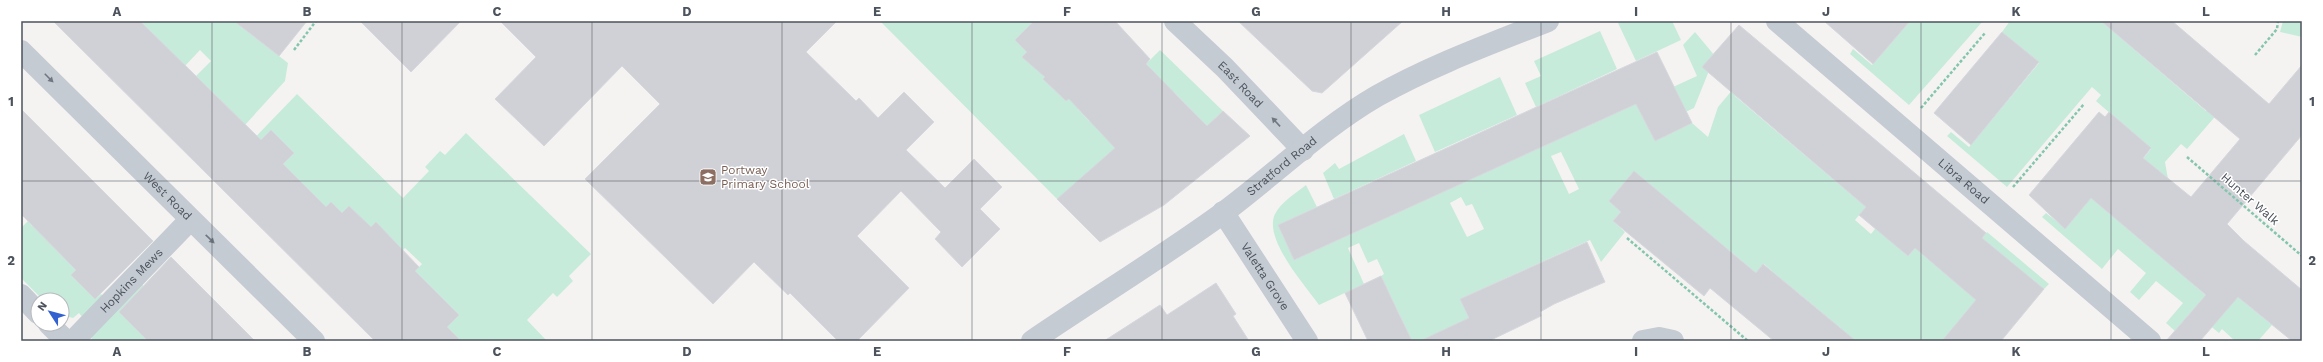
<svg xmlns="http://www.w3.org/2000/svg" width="2323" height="362" font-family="'Work Sans',sans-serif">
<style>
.green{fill:#c7ebda;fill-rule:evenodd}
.building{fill:#d0d1d6;stroke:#d7d8dc}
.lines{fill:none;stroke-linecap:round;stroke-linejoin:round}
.path{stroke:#83c5ad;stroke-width:2.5;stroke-dasharray:3 2;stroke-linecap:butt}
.minor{stroke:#c5cbd2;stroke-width:22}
.oneway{fill:#707780}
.grid{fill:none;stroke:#4c535d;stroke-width:1;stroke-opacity:0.55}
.labels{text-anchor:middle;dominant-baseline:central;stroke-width:3;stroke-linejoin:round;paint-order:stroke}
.street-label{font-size:12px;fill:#4c535d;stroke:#fff}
.education-label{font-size:12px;fill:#785e54;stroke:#fff;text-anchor:start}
.neatline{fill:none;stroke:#4c535d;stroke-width:1.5}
.grid-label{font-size:13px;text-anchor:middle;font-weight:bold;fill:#4c535d}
</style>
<rect width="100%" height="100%" fill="#f4f3f2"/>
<!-- green -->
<g class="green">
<path d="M144,21H255L247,31L288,63L285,81L245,125L196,76L211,61L200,50L169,83L142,23Z"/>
<path d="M880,21H1034L1015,40L1027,52L1022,57L1083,39L1043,79L1066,101L1105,62L1114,74L1078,109L1089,121L1160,50L1223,111L1207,126L1174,92L1161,103L1173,114L1057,199Z"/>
<path d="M1621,21H1672L1681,40L1636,61L1618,23Z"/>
<path d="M1910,21H1983L1909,105L1850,54L1853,49L1872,65Z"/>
<path d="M2010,21H2101L2206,111L2213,104L2220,111L2187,149L2181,144L2165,162L2168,179L2208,272L2195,286L2209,298L2221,283L2272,325L2258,341H2235L2222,329L2219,333L2192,311L2175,331L2166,323L2183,303L2156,281L2139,300L2130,292L2146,273L2118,249L2102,269L2042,217L2046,213L2065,228L2119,164L2131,173L2151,149L2096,101L2101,95L2092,87L2007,187L1947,136L1951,132L1969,147L2039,63L2002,32Z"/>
<path d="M2283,21H2302V37L2280,32Z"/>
<path d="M1600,31L1617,69L1536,107L1525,83L1541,76L1534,61Z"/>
<path d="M1695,32L1715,56L1694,108L1649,129L1655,141L1692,123L1708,137L1718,107L1734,88L1764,62L1735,96L1866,207L1855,220L1871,234L1882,220L1892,242L1908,256L1915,248L1949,277L1987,232L2049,284L2044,289L1942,341H1855L1796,291L1778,297L1788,285L1764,264L1756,273L1729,250L1719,262L1634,171L1609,201L1621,212L1613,221L1625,232L1601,262L1590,240L1460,299L1470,321L1420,341H1412L1381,276L1384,274L1377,259L1368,263L1359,243L1348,248L1364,284L1319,305C1305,285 1263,239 1275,214C1281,202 1296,193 1306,185L1317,207L1278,225L1294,260L1697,76L1683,45ZM1561,152L1579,189L1569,194L1551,156ZM1461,197L1466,206L1472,204L1484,229L1467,237L1450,203Z"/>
<path d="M1500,77L1517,115L1435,152L1419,115Z"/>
<path d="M297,94L403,198L429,171L425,167L440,151L445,155L466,133L591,254L569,276L573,281L557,297L553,293L527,320L547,341H433L459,315L437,293L410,320L413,273L422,264L405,248L372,282L376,223L344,254L360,217L349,206L342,213L311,222L301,212L316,197L293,174L268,180L294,153L271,130L245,156L241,152Z"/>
<path d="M1404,134L1416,161L1334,199L1323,173L1335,163L1339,169Z"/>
<path d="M59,199L71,211L44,237L65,259L103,243L71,275L95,299L101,294L103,296L83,318L79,313L73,318L62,315V300H43L21,278V228L28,221L32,226Z"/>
<path d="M141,283L145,288L157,341H91L93,332Z"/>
</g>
<!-- building -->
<g class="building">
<path d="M53,21H140L261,140L271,130L294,153L283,164L326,207L331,202L342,213L349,206L371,227L376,222L419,267L415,271L459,315L447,327L461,341H375Z"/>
<path d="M234,21H307L279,56Z"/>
<path d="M360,21H461L411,72Z"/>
<path d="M500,21H837L806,52L856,101L859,98L878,118L904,92L934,122L906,150L945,188L974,159L1002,187L980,209L1000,229L962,267L935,239L941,232L901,191L857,236L909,288L857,341H838L790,293L788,295L754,262L713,304L585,179L660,104L622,66L544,146L495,99L536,57Z"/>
<path d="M1034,21H1115L1150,59L1146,64L1207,126L1223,111L1250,136L1164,205L1100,242L1057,199L1115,148L1069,99L1066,101L1043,79L1045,77L1022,57L1027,52L1015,40Z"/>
<path d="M1238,21H1403L1322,93L1312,91Z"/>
<path d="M1824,21H1910L1873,64Z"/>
<path d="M2101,21H2172L2269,104L2302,65V135L2227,224L2244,241L2302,290V341H2292L2238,297L2200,341H2166L2206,295L2091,198L2065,229L2029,195L2099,112L2105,117L2109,112L2151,148L2143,158L2191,197L2240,139Z"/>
<path d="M1739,25L1986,233L1982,238L2044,289L2001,341H1942L1976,300L1915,248L1908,256L1859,215L1866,207L1702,67Z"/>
<path d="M2002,32L2039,62L1971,145L1934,113Z"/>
<path d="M1657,52L1692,123L1655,141L1636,104L1294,260L1278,225Z"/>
<path d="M21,109L153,241L95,299L71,275L76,270L21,214Z"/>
<path d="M1634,171L1756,273L1763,264L1856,341H1774L1710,288L1704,296L1613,221L1621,212L1609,201Z"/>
<path d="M1587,242L1605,282L1554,304L1540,312L1541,316L1489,341H1420L1469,318L1460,299Z"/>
<path d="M171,257L255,341H148L119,312Z"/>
<path d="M1381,276L1397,310L1412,341H1368L1345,293Z"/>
<path d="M1216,283L1236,314L1233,316L1249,341H1104L1160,305L1167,315Z"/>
</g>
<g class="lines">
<!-- path -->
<g class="path">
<path d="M294,50L316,21"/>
<path d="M2255,55L2277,29L2278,21"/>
<path d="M1921,108L1985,33"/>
<path d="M2187,157L2302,256"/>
<path d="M2013,187L2084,104"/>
<path d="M1627,238L1748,341"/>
</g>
<!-- minor -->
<g class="minor">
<path id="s1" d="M1175,21L1225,68L1303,150"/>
<path id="s2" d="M1777,21L2150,341"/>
<path id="s3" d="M21,51L314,341"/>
<path id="s4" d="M1223,212L1307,341"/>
<path d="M21,295L38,313"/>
<path d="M49,324L66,341"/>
<path id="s5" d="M73,341L190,220"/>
<path id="s6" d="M1032,341C1095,298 1161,258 1223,213C1274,175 1322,128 1377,96C1432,65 1490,44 1548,21"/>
<path d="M1643,341L1659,338L1673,341"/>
</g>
</g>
<!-- one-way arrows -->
<defs><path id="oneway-solid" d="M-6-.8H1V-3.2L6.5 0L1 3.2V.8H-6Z"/></defs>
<g class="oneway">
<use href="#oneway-solid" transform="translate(49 78) rotate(45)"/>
<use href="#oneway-solid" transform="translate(1276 122) rotate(-133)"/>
<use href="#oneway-solid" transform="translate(210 239) rotate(44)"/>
</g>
<!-- grid -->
<path class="grid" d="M212,21V341M402,21V341M592,21V341M782,21V341M972,21V341M1162,21V341M1351,21V341M1541,21V341M1731,21V341M1921,21V341M2111,21V341M21,181H2302"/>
<!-- icons -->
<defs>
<g id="school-square" transform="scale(0.9)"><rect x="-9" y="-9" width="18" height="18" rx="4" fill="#8d6e63" stroke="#fff"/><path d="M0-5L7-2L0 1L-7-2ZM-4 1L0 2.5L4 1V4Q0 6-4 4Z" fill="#fff"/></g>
</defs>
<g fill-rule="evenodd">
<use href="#school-square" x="708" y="177"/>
</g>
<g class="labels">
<!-- street labels -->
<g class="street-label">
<text stroke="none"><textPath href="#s1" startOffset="91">East Road</textPath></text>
<text stroke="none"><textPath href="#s6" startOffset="305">Stratford Road</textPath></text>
<text stroke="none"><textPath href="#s2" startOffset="246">Libra Road</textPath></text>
<text stroke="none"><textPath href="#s3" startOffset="206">West Road</textPath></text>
<text transform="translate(2250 199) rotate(41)">Hunter Walk</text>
<text stroke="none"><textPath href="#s4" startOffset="77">Valetta Grove</textPath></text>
<text stroke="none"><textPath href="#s5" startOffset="84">Hopkins Mews</textPath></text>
</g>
<!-- education labels -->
<g class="education-label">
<text x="721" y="170">Portway<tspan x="721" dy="14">Primary School</tspan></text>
</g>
</g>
<!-- border -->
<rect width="2323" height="362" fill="none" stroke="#ffffff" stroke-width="44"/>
<!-- north arrow -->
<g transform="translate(50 312) rotate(306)"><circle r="19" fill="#ffffff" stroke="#b7babe"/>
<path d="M0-3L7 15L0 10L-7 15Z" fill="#3262cf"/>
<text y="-6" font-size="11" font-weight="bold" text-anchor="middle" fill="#4c535d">N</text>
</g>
<rect x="22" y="22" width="2279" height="318" class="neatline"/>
<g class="grid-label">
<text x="117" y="16">A</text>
<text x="307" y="16">B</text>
<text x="497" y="16">C</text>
<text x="687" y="16">D</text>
<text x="877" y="16">E</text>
<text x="1067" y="16">F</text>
<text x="1256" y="16">G</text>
<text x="1446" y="16">H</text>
<text x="1636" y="16">I</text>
<text x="1826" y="16">J</text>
<text x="2016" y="16">K</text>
<text x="2206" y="16">L</text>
<text x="11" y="106">1</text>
<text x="2312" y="106">1</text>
<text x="11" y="265">2</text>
<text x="2312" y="265">2</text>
<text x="117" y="356">A</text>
<text x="307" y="356">B</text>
<text x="497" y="356">C</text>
<text x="687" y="356">D</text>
<text x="877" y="356">E</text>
<text x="1067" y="356">F</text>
<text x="1256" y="356">G</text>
<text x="1446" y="356">H</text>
<text x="1636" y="356">I</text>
<text x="1826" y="356">J</text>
<text x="2016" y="356">K</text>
<text x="2206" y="356">L</text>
</g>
</svg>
